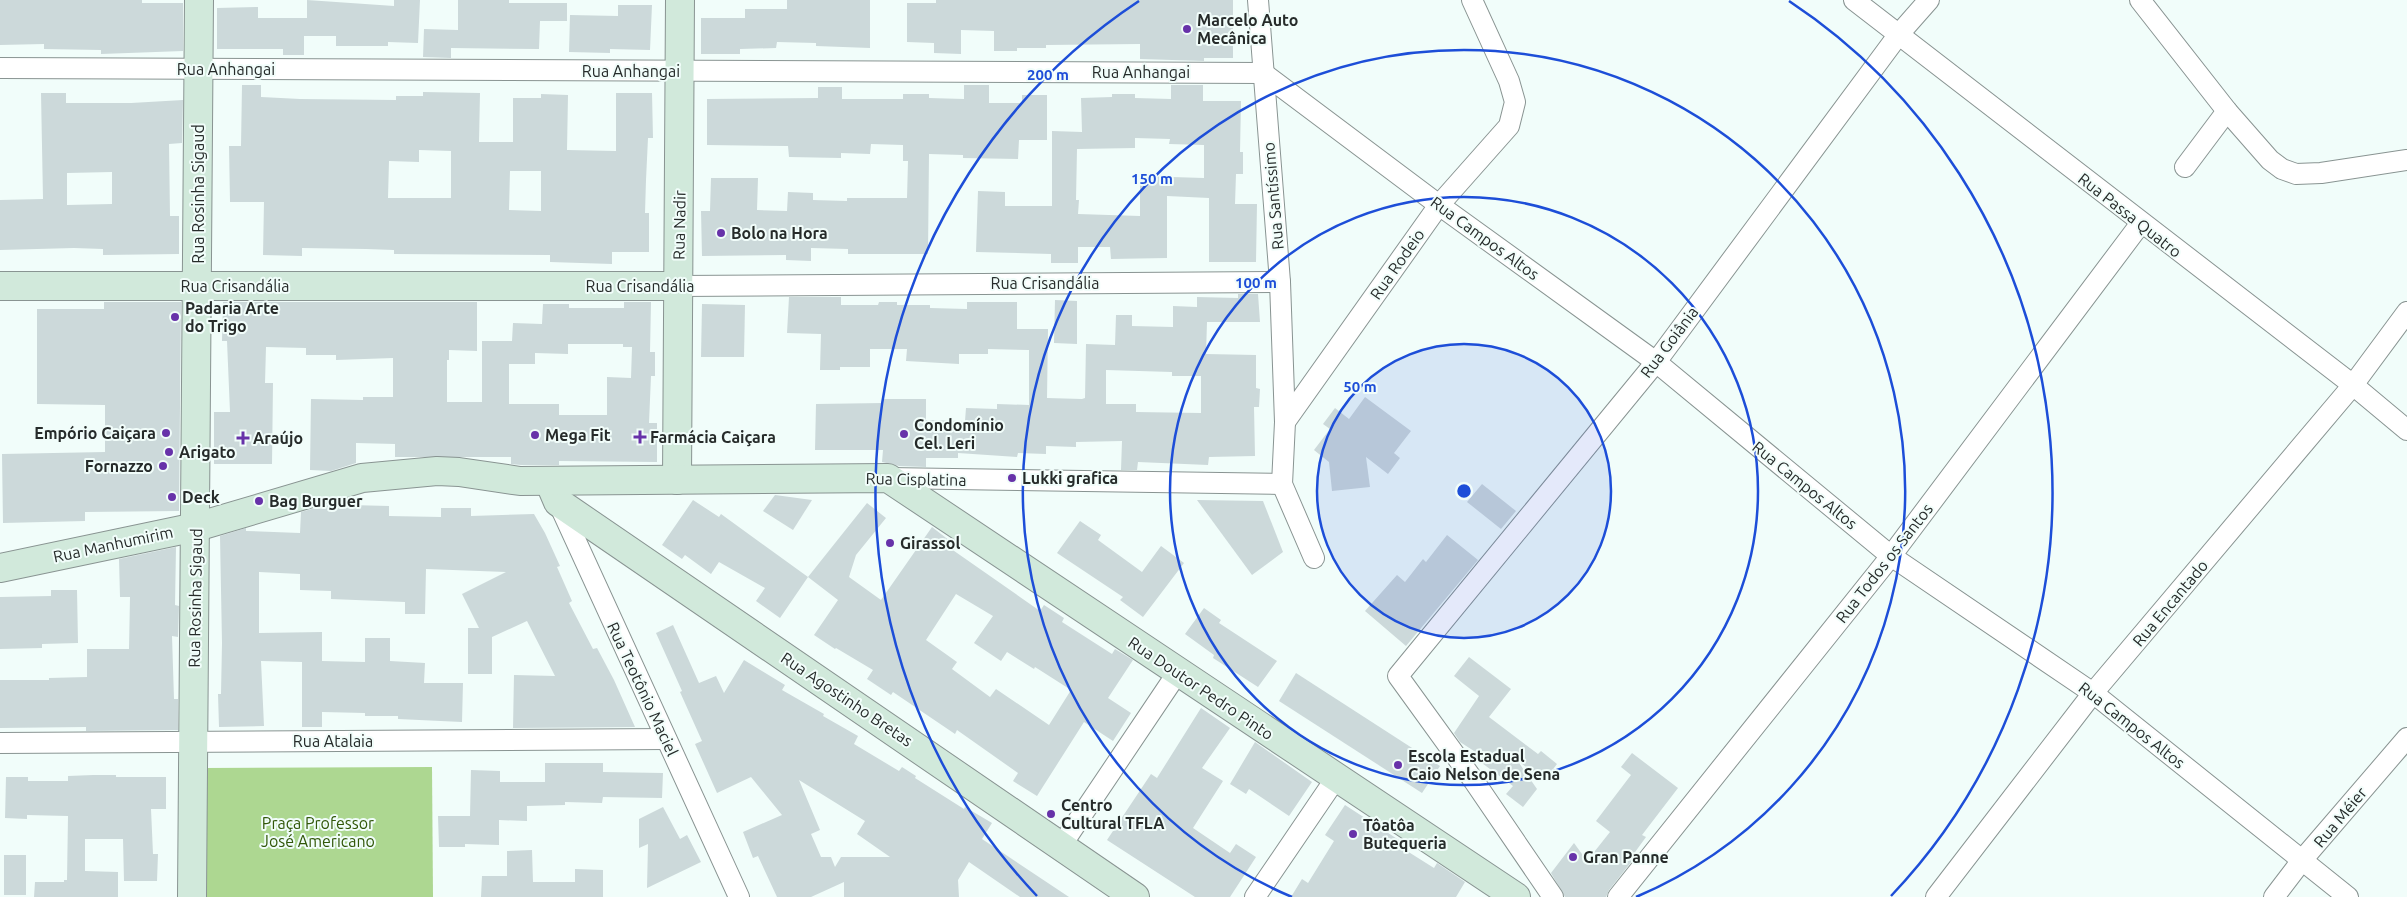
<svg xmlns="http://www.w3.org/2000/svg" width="2407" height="897" font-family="Ubuntu,sans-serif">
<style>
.green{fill:#add791}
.building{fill:#ccd9da;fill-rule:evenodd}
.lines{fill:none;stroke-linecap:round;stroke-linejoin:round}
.street-casing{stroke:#899492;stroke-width:22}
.secondary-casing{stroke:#899492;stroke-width:30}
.street{stroke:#fff;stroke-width:20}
.secondary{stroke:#d1e9db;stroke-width:28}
.ring{fill:none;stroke:#1d4ed8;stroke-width:2.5}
.poi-dot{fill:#6732a9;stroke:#f1fdfa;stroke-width:2}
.labels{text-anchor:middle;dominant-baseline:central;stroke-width:4;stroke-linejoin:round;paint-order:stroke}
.poi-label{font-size:16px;font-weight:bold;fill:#262b2a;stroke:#f1fdfa;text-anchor:start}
.street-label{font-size:16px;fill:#262b2a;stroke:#f1fdfa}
.park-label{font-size:16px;fill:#315708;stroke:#f1fdfa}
.centre{fill:#1d4ed8;stroke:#f1fdfa;stroke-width:2.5}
.ring-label{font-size:15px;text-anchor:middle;font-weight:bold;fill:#1d4ed8;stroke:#f1fdfa;stroke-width:4;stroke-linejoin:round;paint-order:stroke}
</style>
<rect width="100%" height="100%" fill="#f1fdfa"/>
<!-- green -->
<path class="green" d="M432,767L433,897H202L203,768Z"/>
<!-- building -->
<g class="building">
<path d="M0,0H142V3H183V51L101,54V50L44,49V44L0,45Z"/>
<path d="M307,0L394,6V0H420L418,43L388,42V46H336V36H304V55H283V49H217V8L258,7V18H307Z"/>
<path d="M458,0H509V3H567V21H540L539,49L451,48V58L423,57L424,29L458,30Z"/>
<path d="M787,0H870V48L816,46V43L777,42L776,48L740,49V54H701V18H745V9H787Z"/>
<path d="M936,0H1233V58H1204V61L1140,59V44L1046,45V48H1017V51H994V31L961,30V54L934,53V43L907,42V3H936Z"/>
<path d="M618,5H652L650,50L610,49V53L569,52L570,15L618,16Z"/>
<path d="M242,85H261V97L300,99L396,100V96H423V92L480,93L479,142H513V98H541V94L568,95L567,150L616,151V93H652L653,138H648L646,180L645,213H649V252H612V264L550,262V255L394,254V250L366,249L302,248V256L263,255L264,202H230L229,146H241ZM419,150L451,151V198H388L389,161L419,162ZM510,171H541V211L509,210Z"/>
<path d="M964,85H989V103H1022V95H1047V140H1019L1018,159L963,158V155L929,154L928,254H848V249L811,248V261L786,260V255L702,256L701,211H710L711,178H758L757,210L787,211L788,192L813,193V200L847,201V198H907L908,161H903V145L871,144L870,154L841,153V158L789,157L788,146L707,145V99L818,98V87H842V99H903V94H929V98L964,99Z"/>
<path d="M1171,85H1203V101H1241L1240,152H1243V174H1236L1235,204H1257L1256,262H1209V198L1167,196V258L1111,259L1110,247H1078V263H1051V254L976,252L978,191L1005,192V206H1052V131L1082,132L1081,98L1112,97V94H1135V98L1171,99ZM1135,138L1170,139L1169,144L1204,145V178L1140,176V216L1078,214L1079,200H1076L1077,149L1135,148Z"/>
<path d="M41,93H66V103H131L183,100L182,143L169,144L170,216H179V254L103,255V249L74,248L0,250V200L43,199ZM112,172V204L67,205V173Z"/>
<path d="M1238,294H1258L1260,322H1207L1206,354L1256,355V388L1260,389L1259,407H1254L1255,456L1209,457L1208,465L1138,462L1137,470H1121L1122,441L1076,442V447L1046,446V454L1018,453L1017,457L958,453V458H926V467L899,466L882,462L883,450H815L816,404L883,403V399H926V420L965,421L966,408L997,409V404L1029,405V350L988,349V354H959V364L906,361L907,349H870V367H840V370H820L821,334L787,333L789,297H841V305H878L879,302H897V305H930V308L967,309V302H1017V329H1048L1047,398L1082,399L1085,398L1086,344L1115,345L1116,315H1132V326L1173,327V306L1197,307V297L1238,298ZM1106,370L1172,372V376H1201V413L1136,412V404H1106Z"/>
<path d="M1055,300L1077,301V344L1054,343Z"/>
<path d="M104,302H181L179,511L85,512V521L3,523L2,454L105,452V405L37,404V309H104Z"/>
<path d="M223,302H477V351L449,350V360H447V402H482V341H512L513,323L542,324L543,304H569V308H624V302H651L650,352H655V376H651L649,423H657V462L559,461V465H521L511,464V457H395V444L356,443V463L331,471L310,470L311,399L363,400V397H393V358L336,360V355H306V348L266,347L265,383H273L272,464H214V412H230L227,341H222ZM568,344H623V347H632L631,378L607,377V415H559V404H509V364H535V353L568,354Z"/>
<path d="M702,304L745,305L744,357H701Z"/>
<path d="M1365,397L1411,431L1394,453L1400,458L1388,474L1366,457L1370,487L1332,491L1329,462L1314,450L1330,429L1323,424L1335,408L1349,419Z"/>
<path d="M1482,484L1516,511L1501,529L1467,502Z"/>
<path d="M775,495L812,500L793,530L763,511Z"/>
<path d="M343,500H350V505L389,506V516L441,517V508H471V516L534,514L545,533L560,566L557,567L572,601L569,603L593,649L597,648L614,680L635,727L513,728L514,675L555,676L527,621L492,637V674H468V628H479L462,594L506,572L426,569L425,614H405V602L331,599V591L300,590V574L259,572V633L322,632V661L365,662V638H390V661L425,663L424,683H463L462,722L398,719V716H365V713L322,712V727H302V662L261,661L264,726L219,727L218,694H221L222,643L220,536L246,528V531L300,533L301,512Z"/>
<path d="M693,500L719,517L721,514L808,577L780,618L756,601L765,588L719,562L711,574L685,555L682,559L662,545Z"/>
<path d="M1197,500L1263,501L1283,552L1252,575Z"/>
<path d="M867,503L886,518L856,555L849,577L881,600L932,527L950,541L947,546L1040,611L1044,605L1064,618L1062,622L1112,654L1115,649L1133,660L1108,698L1131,713L1113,741L1084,722L1037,796L1013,781L1018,773L957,730L955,734L893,692L891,695L867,679L873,670L836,648L835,649L814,635L838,600L808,577ZM956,594L993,616L974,643L1001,661L1007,652L1034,669L1035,667L1071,690L1049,725L996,689L990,697L952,669L957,662L926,640Z"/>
<path d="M1080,521L1101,535L1098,540L1142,572L1161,546L1184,563L1143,617L1120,600L1123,597L1057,553Z"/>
<path d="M1447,535L1478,560L1406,646L1365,611L1397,575L1405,582L1423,559L1426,562Z"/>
<path d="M176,547L175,605L179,606L178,637L172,636L174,699H178V730L86,731V727L0,728V680H49V678L87,677V649H129L130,597H120L119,559Z"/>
<path d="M51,590H77L78,643L42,644V648L0,649V597L51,596Z"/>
<path d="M1204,608L1221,620L1219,623L1277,661L1258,687L1213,658L1214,655L1185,634Z"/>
<path d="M673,625L699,683L716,676L724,693L744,660L785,685L782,690L824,714L823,716L858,736L854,744L899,771L902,767L916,776L915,778L964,809L965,807L992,823L982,839L1069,897H1020L969,862L958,880L959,897H844V882L811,897H777L758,856L753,858L743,832L782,815L751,777L717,793L695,744L702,741L680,692L682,691L656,633ZM799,780L865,821L857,834L890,857H841L835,867L831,857H821L811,834L820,830Z"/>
<path d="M1469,657L1511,689L1489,717L1538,754L1541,751L1557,764L1544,781L1517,760L1537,789L1523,807L1506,794L1513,786L1471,755L1474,751L1460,742L1454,733L1479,696L1454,676Z"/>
<path d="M1296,673L1440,766L1422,793L1279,701Z"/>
<path d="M1201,708L1230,728L1202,768L1223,781L1193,828L1230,853L1236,844L1256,857L1230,897H1195L1107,840L1151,774L1157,778Z"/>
<path d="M1255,742L1312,782L1289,816L1249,789L1246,794L1230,784Z"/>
<path d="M1632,753L1678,788L1642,835L1646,837L1630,859L1632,861L1609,890L1606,897H1565L1551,873L1574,843L1587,861L1610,832L1596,821L1631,775L1621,767Z"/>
<path d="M545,763H603V772L663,773L662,798L603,797L602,803L565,802V805L527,806V821L499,820V845L465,844V847H439L438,816H470L471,770L500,771V782H545Z"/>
<path d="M93,775H116V777H166V809H151L153,854H158L157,881H124L123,839H85V871L118,872V897H34L35,882H64V880H67L68,816L27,815V819L5,818L6,777H28V781H68V776Z"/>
<path d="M1345,805L1402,842L1399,846L1434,868L1437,863L1465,882L1456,897H1291L1302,879L1308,883L1334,841L1325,835Z"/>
<path d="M663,807L680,839L687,835L701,862L647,888L648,844L639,848V819Z"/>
<path d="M532,850L533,882H575V869L603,870V897H481L482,876H507V851Z"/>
<rect x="4" y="855" width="22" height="40"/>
</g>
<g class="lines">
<!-- street casing -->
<g class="street-casing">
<g id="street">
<path d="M1258,0L1280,282L1285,422L1282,484L1314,558"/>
<path d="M1854,0L2353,385L2407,430"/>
<path d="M2140,0L2227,111L2270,160L2282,169L2296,174L2321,173L2407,160"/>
<path d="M0,68L1263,73L1439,205L1656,362L1891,556L2093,693L2348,897"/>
<path d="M2185,167L2227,111"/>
<path d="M678,286L1280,282"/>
<path d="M1285,422L1439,205L1509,126L1515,102L1509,81L1472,0"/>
<path d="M888,478L1282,484"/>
<path d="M558,502L739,897"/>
<path d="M0,743L666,739"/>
<path d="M1061,846L1178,672"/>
<path d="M1255,897L1336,778"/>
<path d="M1553,897L1474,781L1398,676L1656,362L1899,34L1929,0"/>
<path d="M1618,897L1891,556L2141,223"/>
<path d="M1936,897L2093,693L2353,385L2407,312"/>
<path d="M2274,897L2303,859L2407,738"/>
</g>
</g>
<!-- secondary casing -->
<g class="secondary-casing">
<g id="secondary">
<path d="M0,286H678"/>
<path d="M677,480L680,0"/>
<path d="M549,481L558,502L1135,897"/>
<path d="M0,568L196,527L362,478L437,471L459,472L520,481L888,478L1516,897"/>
<path d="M192,897L199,0"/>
</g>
</g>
<!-- street -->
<use href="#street" class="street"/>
<!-- secondary -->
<use href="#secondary" class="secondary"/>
</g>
<!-- distance rings -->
<circle cx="1464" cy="491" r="147" fill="#1d4ed8" fill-opacity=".12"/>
<g class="ring">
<circle cx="1464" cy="491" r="147"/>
<circle cx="1464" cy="491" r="294"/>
<path d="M1292 897A441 441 0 1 1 1636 897"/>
<path d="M1037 896A588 588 0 0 1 1139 1M1789 1A588 588 0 0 1 1891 896"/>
</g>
<!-- markers -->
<g class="poi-dot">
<circle cx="1187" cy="29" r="5"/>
<circle cx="721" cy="233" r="5"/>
<circle cx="175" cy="317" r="5"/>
<circle cx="166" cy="433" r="5"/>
<circle cx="904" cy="434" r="5"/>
<circle cx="535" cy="435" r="5"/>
<path d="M637.5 429.5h5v5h5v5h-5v5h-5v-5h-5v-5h5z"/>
<path d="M240.5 430.5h5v5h5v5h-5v5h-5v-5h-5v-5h5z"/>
<circle cx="169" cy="452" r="5"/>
<circle cx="163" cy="466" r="5"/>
<circle cx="1012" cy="478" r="5"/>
<circle cx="172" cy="497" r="5"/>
<circle cx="259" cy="501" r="5"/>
<circle cx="890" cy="543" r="5"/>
<circle cx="1398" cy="765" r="5"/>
<circle cx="1051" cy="814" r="5"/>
<circle cx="1353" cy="834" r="5"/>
<circle cx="1573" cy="857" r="5"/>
</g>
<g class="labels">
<!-- poi labels -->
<g class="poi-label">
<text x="1197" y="20">Marcelo Auto<tspan x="1197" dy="18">Mecânica</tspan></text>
<text x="731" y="233">Bolo na Hora</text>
<text x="185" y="308">Padaria Arte<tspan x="185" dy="18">do Trigo</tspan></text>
<text x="914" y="425">Condomínio<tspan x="914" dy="18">Cel. Leri</tspan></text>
<text x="156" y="433" text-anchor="end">Empório Caiçara</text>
<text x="545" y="435">Mega Fit</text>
<text x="650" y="437">Farmácia Caiçara</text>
<text x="253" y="438">Araújo</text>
<text x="179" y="452">Arigato</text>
<text x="153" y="466" text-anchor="end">Fornazzo</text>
<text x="1022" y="478">Lukki grafica</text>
<text x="182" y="497">Deck</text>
<text x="269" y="501">Bag Burguer</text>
<text x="900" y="543">Girassol</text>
<text x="1408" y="756">Escola Estadual<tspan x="1408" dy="18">Caio Nelson de Sena</tspan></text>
<text x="1061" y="805">Centro<tspan x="1061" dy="18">Cultural TFLA</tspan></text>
<text x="1363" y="825">Tôatôa<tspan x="1363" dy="18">Butequeria</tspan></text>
<text x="1583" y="857">Gran Panne</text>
</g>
<!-- street labels -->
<g class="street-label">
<text x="226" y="69">Rua Anhangai</text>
<text x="631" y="71">Rua Anhangai</text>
<text x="1141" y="72">Rua Anhangai</text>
<text transform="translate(198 194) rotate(-90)">Rua Rosinha Sigaud</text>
<text transform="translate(1273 196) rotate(-95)">Rua Santíssimo</text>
<text transform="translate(2130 215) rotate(38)">Rua Passa Quatro</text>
<text transform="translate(679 225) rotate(-89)">Rua Nadir</text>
<text transform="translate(1485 238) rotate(36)">Rua Campos Altos</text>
<text transform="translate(1397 264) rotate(-55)">Rua Rodeio</text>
<text x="1045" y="283">Rua Crisandália</text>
<text x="235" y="286">Rua Crisandália</text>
<text x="640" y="286">Rua Crisandália</text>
<text transform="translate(1669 342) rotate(-53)">Rua Goiânia</text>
<text transform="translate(916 479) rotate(1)">Rua Cisplatina</text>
<text transform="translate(1805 485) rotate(39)">Rua Campos Altos</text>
<text transform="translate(113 544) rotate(-12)">Rua Manhumirim</text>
<text transform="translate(1884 563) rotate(-52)">Rua Todos os Santos</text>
<text transform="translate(195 598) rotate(-89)">Rua Rosinha Sigaud</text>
<text transform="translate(2170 603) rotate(-50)">Rua Encantado</text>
<text transform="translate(1201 688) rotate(34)">Rua Doutor Pedro Pinto</text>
<text transform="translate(643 689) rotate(65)">Rua Teotônio Maciel</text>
<text transform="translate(847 699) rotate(34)">Rua Agostinho Bretas</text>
<text transform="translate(2132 725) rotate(38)">Rua Campos Altos</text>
<text x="333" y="741">Rua Atalaia</text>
<text transform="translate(2340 817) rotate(-50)">Rua Méier</text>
</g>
<!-- park labels -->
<g class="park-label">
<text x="318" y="823">Praça Professor<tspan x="318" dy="18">José Americano</tspan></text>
</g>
</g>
<circle cx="1464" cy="491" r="8" class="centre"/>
<g class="ring-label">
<text x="1048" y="80">200 m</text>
<text x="1152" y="184">150 m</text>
<text x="1256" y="288">100 m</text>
<text x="1360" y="392">50 m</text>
</g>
</svg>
